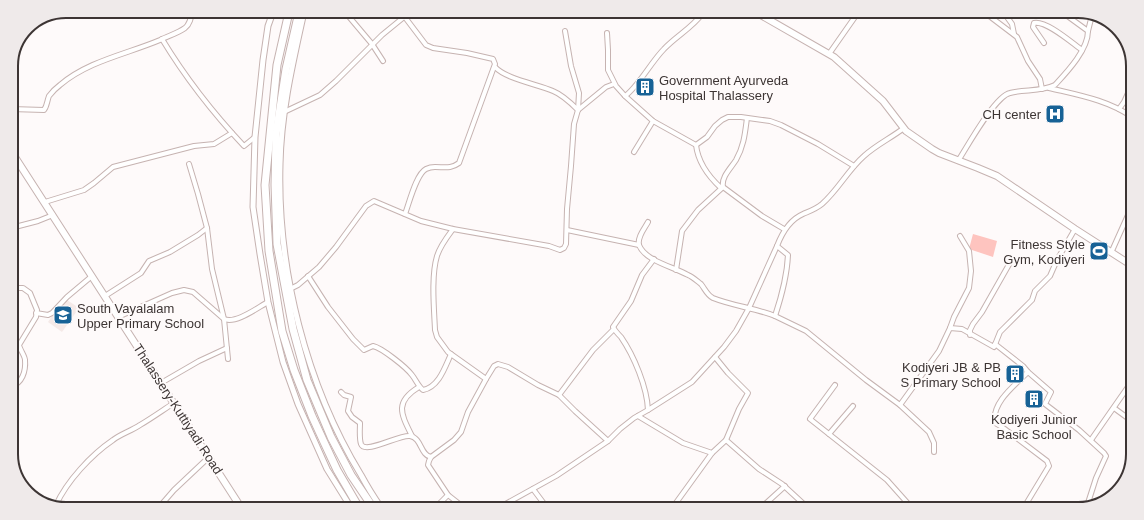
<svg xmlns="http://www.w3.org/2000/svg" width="1144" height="520" font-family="Helvetica,sans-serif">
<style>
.built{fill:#f5eae8}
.green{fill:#fec4bf}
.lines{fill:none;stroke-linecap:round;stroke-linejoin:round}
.minor-casing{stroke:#c6b3b1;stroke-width:6}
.tertiary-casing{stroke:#c6b3b1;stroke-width:7}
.secondary-casing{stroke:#c6b3b1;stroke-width:8}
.primary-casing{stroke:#c6b3b1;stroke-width:8}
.trunk-casing{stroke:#c6b3b1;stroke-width:9}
.minor{stroke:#fff;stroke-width:4}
.tertiary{stroke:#fff;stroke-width:5}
.secondary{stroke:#fff;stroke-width:6}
.primary{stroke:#fff;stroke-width:6}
.trunk{stroke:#fff;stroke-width:7}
.labels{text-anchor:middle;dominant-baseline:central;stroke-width:4;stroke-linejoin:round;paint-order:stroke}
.poi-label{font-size:13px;fill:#3d3534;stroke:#fefafa;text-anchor:end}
.street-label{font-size:13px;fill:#3d3534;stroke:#fefafa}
.rim{fill:none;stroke:#3d3534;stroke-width:2}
</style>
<rect width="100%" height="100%" fill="#fefafa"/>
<!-- built -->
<path class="built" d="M64,298L79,308L62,332L48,322Z"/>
<!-- green -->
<path class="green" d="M973,234L997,241L993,257L969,249Z"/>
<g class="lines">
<!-- minor casing -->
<g class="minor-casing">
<g id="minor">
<path d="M345,12L372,44L383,61"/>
<path d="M401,12L426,45L433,48L467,53L493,59L495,64L459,163C451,169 445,167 435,167C433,167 428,168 426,169C416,174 409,204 405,214"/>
<path d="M988,15L1017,37L1028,61L1040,79L1042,89"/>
<path d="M1007,17L1012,24L1014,34"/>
<path d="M1088,31L1092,15"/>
<path d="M607,33L608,50V70L616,86L625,96C638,87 651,62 664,49C676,36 692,28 702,14"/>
<path d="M162,39C185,77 213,113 244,146L255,137"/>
<path d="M1044,43L1033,27L1034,23C1046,20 1072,43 1082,50"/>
<path d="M829,54L857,14"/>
<path d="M495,67C506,79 537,84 553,91C563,95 571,103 578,110"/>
<path d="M1049,88C1078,95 1108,100 1132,117"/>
<path d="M625,96L653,121L696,145C698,162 708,176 721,188"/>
<path d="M11,109L44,110C47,106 47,101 49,96C52,92 56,88 60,85C88,61 127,54 160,40C168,36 178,33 185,28C190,24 191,18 192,12"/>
<path d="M1119,109L1124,102L1133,82"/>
<path d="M578,110L606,87L614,84"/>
<path d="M284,112L320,95L336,81L382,35L404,17"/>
<path d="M747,118C745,133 744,146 736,160C731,168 721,177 723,187L762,216L784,229"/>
<path d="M696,145L707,137L715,126L722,120L728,117H741L770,121L781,125L818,144L854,166"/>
<path d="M634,152L653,121"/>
<path d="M958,161C967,147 995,96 1010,93C1024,89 1041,92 1055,85C1067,72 1088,50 1088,31L1066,15"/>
<path d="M189,164L198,194L207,228L212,269L224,319L228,359"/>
<path d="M45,202L84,190L94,183L113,167L194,146L214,144L232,133"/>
<path d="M648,222C645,228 637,237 639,245C645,261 674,267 688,275C693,277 697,281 701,284C705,289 707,295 713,298C733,306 755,308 775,316C782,295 787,277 788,255L777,246C782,233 789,220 803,214C810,211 816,209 822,204C838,190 848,170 864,156C876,145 891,138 904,128"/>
<path d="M11,228L38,221L53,215"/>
<path d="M567,230L639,245"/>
<path d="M1111,253L1128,215L1131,209"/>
<path d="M676,270L682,231L698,210L723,187"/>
<path d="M308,276L328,307L353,339L364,350L373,346C382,348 406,367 412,375C416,380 418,386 423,390C439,387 445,367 451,354"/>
<path d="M11,288H23L30,293L37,310L36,317L19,345C20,350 25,356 25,360C26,371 22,384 11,386"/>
<path d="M290,289L298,285L319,267L336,247L366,206L374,201L421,221L453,229L549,246L560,250L564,248L566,244L567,209L571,166L574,124L578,110L579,93L571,66L565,31"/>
<path d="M105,296L141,273L149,261L170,252L198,235L207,228"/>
<path d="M36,313L48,315L52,313L67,297L92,276"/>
<path d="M775,316L806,331L866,380L900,405L929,432L934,443V452"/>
<path d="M118,317L172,293L184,290L193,292L224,319C236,324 257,308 268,302"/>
<path d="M950,328L954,317L969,288L971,271L969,251L960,236"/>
<path d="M970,335V330L973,324L982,312L1011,261"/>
<path d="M995,344L1023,366L1028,372L1051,392L1045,404L1079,430L1104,453L1106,456L1096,478L1087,506"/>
<path d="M715,357L728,373L748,393L739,409L726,440"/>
<path d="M486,379L494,366L498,364L508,367L538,385L559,395L575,411L608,441"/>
<path d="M161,383L199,361L227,348"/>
<path d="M835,385L810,419L887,480L912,508"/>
<path d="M341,392L344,395L351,397L348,411L352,417L360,423C360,429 359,438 361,444C365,455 400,434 410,436C422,438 420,455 431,457L454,440L461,432L468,412L486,379L448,352L437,337L435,330C434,308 431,276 437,256C440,246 447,237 453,229"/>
<path d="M559,395L593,350L614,329"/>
<path d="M900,405L939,351L950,328L962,329L994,347L1000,332L1032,300L1035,291L1050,276L1057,260L1075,229"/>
<path d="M1114,408L1129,419"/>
<path d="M648,410L692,382L724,347L736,331L749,308L777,246"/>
<path d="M638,416L683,443L712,453L726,440L759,469L782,484L808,508"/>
<path d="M829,434L853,406"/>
<path d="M412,436C401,414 394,402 419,387"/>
<path d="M1091,440L1130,384"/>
<path d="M431,457L429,461L428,465L448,495"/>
<path d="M533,489L545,505V507"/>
<path d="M56,505C67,481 91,455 113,440C121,434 131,431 140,425C152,418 163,410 174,403"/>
<path d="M161,505L174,490L209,457"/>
<path d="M437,506L448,495L462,506"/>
<path d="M763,506L785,486"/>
<path d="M500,507L556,476L608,441L620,429L634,418L648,410C647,387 634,356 621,337C618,334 615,331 613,327L631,301L642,275L654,259"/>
<path d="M673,507L712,453"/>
<path d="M1023,509L1049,466L1047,461L1002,427L995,423C991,403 1015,385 1028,372"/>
</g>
</g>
<!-- tertiary casing -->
<g class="tertiary-casing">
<g id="tertiary">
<path d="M273,12L268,26L263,60L255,137L253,207L260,254L268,302L283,362L298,404L327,469L350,506"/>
<path d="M304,12C293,62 281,112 280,164C277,269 306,385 361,475C367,486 373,496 380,506"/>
</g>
</g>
<!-- secondary casing -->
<g class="secondary-casing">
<path id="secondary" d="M759,14L834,57L883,101L906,131L932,149L939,153L978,168L997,176L1075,229L1131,265"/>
</g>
<!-- primary casing -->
<g class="primary-casing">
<path id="primary" d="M11,151L240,506"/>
</g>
<!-- trunk casing -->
<g class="trunk-casing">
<g id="trunk">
<path d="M289,12L277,65L265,185L269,251L282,331L294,370L312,416L323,440L337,470L358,506"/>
<path d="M299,12L286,69L276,134L275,185L277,244L293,329L307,380L331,437L351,475L372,506"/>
</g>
</g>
<!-- minor -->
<use href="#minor" class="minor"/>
<!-- tertiary -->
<use href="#tertiary" class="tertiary"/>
<!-- secondary -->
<use href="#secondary" class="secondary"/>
<!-- primary -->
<use href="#primary" class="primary"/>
<!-- trunk -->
<use href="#trunk" class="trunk"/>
</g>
<!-- icons -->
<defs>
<g id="building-square" transform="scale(1)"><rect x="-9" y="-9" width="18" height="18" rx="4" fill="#176296" stroke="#fefafa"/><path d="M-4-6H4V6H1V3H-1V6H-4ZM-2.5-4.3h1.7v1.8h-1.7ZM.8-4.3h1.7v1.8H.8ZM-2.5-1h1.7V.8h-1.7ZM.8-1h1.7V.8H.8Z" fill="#fff"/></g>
<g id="hospital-square" transform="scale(1)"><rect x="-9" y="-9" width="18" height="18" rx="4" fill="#176296" stroke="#fefafa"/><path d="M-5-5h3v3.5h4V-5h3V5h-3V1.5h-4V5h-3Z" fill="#fff"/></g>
<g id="stadium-square" transform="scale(1)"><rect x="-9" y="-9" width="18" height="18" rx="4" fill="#176296" stroke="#fefafa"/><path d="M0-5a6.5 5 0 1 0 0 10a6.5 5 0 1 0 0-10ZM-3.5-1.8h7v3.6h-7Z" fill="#fff"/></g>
<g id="school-square" transform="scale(1)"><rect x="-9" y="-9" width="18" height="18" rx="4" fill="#176296" stroke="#fefafa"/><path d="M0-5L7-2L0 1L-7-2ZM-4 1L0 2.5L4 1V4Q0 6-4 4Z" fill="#fff"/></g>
</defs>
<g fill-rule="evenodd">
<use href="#building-square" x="645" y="87"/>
<use href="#hospital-square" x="1055" y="114"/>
<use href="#stadium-square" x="1099" y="251"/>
<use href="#school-square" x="63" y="315"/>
<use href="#building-square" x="1015" y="374"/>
<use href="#building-square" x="1034" y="399"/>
</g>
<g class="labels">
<!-- poi labels -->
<g class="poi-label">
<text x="659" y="80" text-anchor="start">Government Ayurveda<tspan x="659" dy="15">Hospital Thalassery</tspan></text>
<text x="1041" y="114">CH center</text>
<text x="1085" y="244">Fitness Style<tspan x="1085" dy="15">Gym, Kodiyeri</tspan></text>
<text x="77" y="308" text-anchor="start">South Vayalalam<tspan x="77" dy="15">Upper Primary School</tspan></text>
<text x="1001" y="367">Kodiyeri JB &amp; PB<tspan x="1001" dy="15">S Primary School</tspan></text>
<text x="1034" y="419" text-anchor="middle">Kodiyeri Junior<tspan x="1034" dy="15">Basic School</tspan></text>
</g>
<!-- street labels -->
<g class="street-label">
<text transform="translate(178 409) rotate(57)">Thalassery-Kuttiyadi Road</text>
</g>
</g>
<!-- crop -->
<path d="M0 0H1144V520H0ZM66 18H1078A48 48 0 0 1 1126 66V454A48 48 0 0 1 1078 502H66A48 48 0 0 1 18 454V66A48 48 0 0 1 66 18Z" fill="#efeaea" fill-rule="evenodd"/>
<path class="rim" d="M66 18H1078A48 48 0 0 1 1126 66V454A48 48 0 0 1 1078 502H66A48 48 0 0 1 18 454V66A48 48 0 0 1 66 18Z"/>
</svg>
